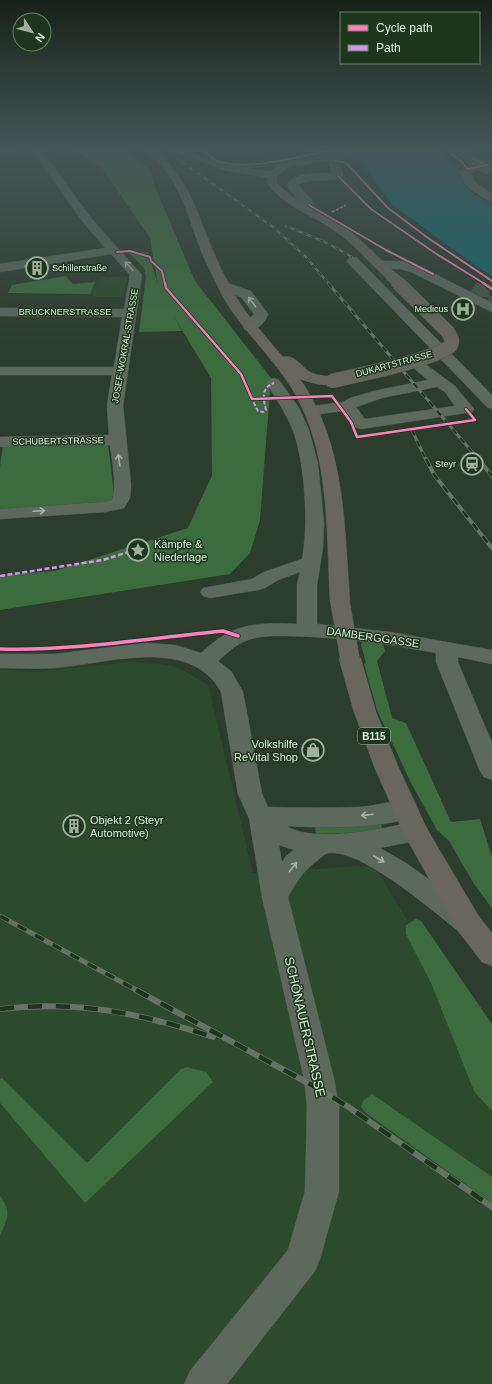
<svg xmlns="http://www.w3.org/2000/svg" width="492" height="1384" font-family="Arial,sans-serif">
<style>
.built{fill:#2b4b2c}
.green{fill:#3c6c3d}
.water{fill:#13686e}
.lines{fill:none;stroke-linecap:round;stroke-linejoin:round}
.minor-tunnel{stroke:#475748;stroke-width:14;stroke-dasharray:14 8;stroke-linecap:butt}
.minor-casing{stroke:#4a574a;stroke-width:1}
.major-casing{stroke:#4a574a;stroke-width:1}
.minor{fill:#5e695e;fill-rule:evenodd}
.major{fill:#68665d;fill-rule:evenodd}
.rail-far4-casing{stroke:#667266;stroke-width:2.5}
.rail-far3-casing{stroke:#667266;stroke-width:3}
.rail-far2-casing{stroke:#667266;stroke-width:4}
.rail-far1-casing{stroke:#667266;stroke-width:5}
.rail-casing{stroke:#667266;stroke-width:6}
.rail-far4{stroke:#1c371d;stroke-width:1.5;stroke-dasharray:4.5;stroke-linecap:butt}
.rail-far3{stroke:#1c371d;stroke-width:2;stroke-dasharray:6;stroke-linecap:butt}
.rail-far2{stroke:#1c371d;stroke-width:2.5;stroke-dasharray:8;stroke-linecap:butt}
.rail-far1{stroke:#1c371d;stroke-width:3.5;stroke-dasharray:10;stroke-linecap:butt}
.rail{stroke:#1c371d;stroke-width:4.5;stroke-dasharray:14;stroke-linecap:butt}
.minor-bridge-casing{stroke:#4a574a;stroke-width:12;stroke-linecap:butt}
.major-bridge-far2-casing{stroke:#4a574a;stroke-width:12;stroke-linecap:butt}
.major-bridge-far1-casing{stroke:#4a574a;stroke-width:15;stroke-linecap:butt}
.major-bridge-casing{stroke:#4a574a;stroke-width:20;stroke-linecap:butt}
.minor-bridge{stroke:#5e695e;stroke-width:11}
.major-bridge-far2{stroke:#68665d;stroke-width:11}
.major-bridge-far1{stroke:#68665d;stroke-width:14}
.major-bridge{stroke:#68665d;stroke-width:19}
.quiet-far2{stroke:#d193ec;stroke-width:1.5;stroke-dasharray:3 1.5;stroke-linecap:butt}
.quiet-far1{stroke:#d193ec;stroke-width:2;stroke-dasharray:4 2;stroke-linecap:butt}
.quiet{stroke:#d193ec;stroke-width:2.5;stroke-dasharray:5 2.5;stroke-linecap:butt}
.cycleway-far2-casing{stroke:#1c371d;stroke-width:3.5}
.cycleway-far1-casing{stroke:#1c371d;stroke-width:4}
.cycleway-casing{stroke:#1c371d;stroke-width:5.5}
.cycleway-far2{stroke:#ff80c0;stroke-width:2}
.cycleway-far1{stroke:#ff80c0;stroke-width:2.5}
.cycleway{stroke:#ff80c0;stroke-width:3.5}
.oneway{stroke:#a5b3a4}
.labels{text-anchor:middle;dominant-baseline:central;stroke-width:3;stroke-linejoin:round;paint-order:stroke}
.far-poi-label{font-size:9px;fill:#dfefde;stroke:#1c371d;text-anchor:end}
.far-street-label{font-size:9px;fill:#dfefde;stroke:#1c371d}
.shield{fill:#1c371d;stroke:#a4b8a4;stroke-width:1}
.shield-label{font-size:10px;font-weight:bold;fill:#dfefde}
.poi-label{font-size:11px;fill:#dfefde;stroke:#1c371d;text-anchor:start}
.street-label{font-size:11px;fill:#dfefde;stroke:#1c371d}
.near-street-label{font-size:13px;fill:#dfefde;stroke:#1c371d}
</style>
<rect width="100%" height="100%" fill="#2c3c2d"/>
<!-- built -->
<g class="built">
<path d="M66,276L73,284L95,282L103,277H128L123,297H98L90,294L8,293L12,285Z"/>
<path d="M128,662L151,663L173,666L183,670L208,685L253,873L374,865L492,1061V1384H0V669L35,672Z"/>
</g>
<!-- green -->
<g class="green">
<path d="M73,149H126L149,169L155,187L195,281L271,378L260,520L250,553L230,574L0,610V575L55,571L188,528L212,475L211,378L173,315L182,331L139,332L146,277L144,268L129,253L148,252L158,285L150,238L102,168Z"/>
<path d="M66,276L73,284L95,282L90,294L8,293L12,285Z"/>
<path d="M108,444L115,502L0,509V467L3,445Z"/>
<path d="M363,638L382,641L385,651L377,661L392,718L406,723L451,822L480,819L492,857V908L474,884L449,841L437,830L410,781L377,710L364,664L366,663L361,645Z"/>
<path d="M381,824L383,832L316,834L315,826Z"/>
<path d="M416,919L421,921L492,1024V1111L474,1091L431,983L406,934V925Z"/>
<path d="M187,1067L206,1072L213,1082L85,1203L0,1103V1079L2,1078L87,1163L181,1069Z"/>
<path d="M372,1094L492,1177V1203L366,1113L361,1107L363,1101Z"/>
<path d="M0,1196C12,1211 7,1220 0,1236Z"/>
</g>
<!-- water -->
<path class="water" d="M343,149H435L460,170L464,184L471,192L492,205V276L476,266L393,205L363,165Z"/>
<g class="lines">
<!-- minor-tunnel -->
<path class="minor-tunnel" d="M473,288L482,293V299L492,304"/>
<!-- minor casing -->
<g class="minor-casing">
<g id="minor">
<path d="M0,149H15L13,151L0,154Z"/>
<path d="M31,149H41L91,218L142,275L123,405L131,485L130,498L124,508L105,512L0,519V509L105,502L112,500C117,487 112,459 110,445L0,447V437L109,435L107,405L112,375H0V367H114L122,317L0,316V308L124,309L130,275L111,254L0,272V264L105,248L83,222Z"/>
<path d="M165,149H181L234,166L272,172L277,175L272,178L228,171Z"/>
<path d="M330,155C340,158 341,167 343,176C336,184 310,177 298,185L314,202L313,207H305C301,199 289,194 287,184C296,172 318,173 332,173L329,162L325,158Z"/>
<path d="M300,157L305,160L304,162L250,168L245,165L250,162Z"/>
<path d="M492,161V167L470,172L475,182L492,194V202L488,201L466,186L460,172L463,167Z"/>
<path d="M353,257L357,258L492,395V409L487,407L349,264L347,261L349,258Z"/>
<path d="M380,261H402L419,266L492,303V312L411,272L401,269L376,268L374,265L376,262Z"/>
<path d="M224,282L251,291L268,314C265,324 255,332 245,330L243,327L254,314L241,297L219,289L218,286L219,283Z"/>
<path d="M412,357L417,358L455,386L474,409L472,412L361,429L355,427L343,411L311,415L305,413L303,410L305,407L343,402L350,398L374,391L428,380L405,361L407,358ZM437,387L445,392L455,406L365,419L356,407L382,398Z"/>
<path d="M274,378L279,380L299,408L309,430L318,464L324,524L323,547L317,585V624L390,632L492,650V664L458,657V662L492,743V780L484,777L480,771L436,662V653C388,644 340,637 290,636C277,636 261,635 248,640C236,644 227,653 218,661L231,671L243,692L262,794L268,807C299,808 329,808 360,807C378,806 397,798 415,803L418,810L415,817C376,829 327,828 287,826C310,841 359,832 385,828C399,825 412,821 425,825L429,832L425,839L380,848L406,863L477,914L481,922L477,930L467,933L457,930C432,910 360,848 328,853C325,854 321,857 318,860C303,871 297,881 288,897L334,1079L339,1106V1191L320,1259L315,1271L227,1384H184L190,1371L288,1250L305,1191L307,1106L304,1079L262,897L249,818L238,794L221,692C190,635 106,664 55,668C37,669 18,668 0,668V654H54L146,643L175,645L201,653C209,646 217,639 226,634C247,622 274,623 297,624V585L300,572L278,580L265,588L258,590L210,598L203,596L200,592L203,588L252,579L264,572L302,559C309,525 305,460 292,428C285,412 276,398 266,383L269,380ZM279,845L294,850L287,855L282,862Z"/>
</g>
</g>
<!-- major casing -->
<g class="major-casing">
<g id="major">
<path d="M144,149H155C194,185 197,217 218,262C227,281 237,301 250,317C260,331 272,344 283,357C296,354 301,368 312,373C320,376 329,376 337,378L340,381L337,384C326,387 311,383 300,379C346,445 344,525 350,602L347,606L340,608L333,606L330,602C326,530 331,451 291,387C270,354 241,329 222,295C215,280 207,266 201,251C192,227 185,201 171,178C164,167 153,160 144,149Z"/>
<path d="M300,157L305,160L304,162L289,167L277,176V183C295,203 323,211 344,227C362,240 378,257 394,272L396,275L394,278H386C370,263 353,243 335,231C313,215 283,206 267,183L268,173L281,163Z"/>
<path d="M350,652L358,654L361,659L376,712L398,766L427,829L478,915L492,933V966L482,962L458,931L403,832L374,766L354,712L339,659L342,654Z"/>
</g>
</g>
<!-- minor -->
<use href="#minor" class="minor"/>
<!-- major -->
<use href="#major" class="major"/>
<!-- rail-far4 casing -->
<g class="rail-far4-casing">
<g id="rail-far4">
<path d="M164,149L273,227L306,257L329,284"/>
<path d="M286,226L327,243L352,257"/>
</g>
</g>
<!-- rail-far3 casing -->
<g class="rail-far3-casing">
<g id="rail-far3">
<path d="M328,283L479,460"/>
<path d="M412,430L426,460"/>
</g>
</g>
<!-- rail-far2 casing -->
<g class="rail-far2-casing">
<g id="rail-far2">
<path d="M426,459L435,476L492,548"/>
<path d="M478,459L492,476"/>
</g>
</g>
<!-- rail-far1 casing -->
<g class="rail-far1-casing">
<path id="rail-far1" d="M0,916L138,991"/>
</g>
<!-- rail casing -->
<g class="rail-casing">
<g id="rail">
<path d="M136,990L321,1090L350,1108L492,1207"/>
<path d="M0,1009C77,1000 140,1013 213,1037"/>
</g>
</g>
<!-- rail-far4 -->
<use href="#rail-far4" class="rail-far4"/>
<!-- rail-far3 -->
<use href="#rail-far3" class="rail-far3"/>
<!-- rail-far2 -->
<use href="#rail-far2" class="rail-far2"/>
<!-- rail-far1 -->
<use href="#rail-far1" class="rail-far1"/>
<!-- rail -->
<use href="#rail" class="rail"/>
<!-- minor-bridge casing -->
<g class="minor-bridge-casing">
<path id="minor-bridge" d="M459,149L473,161L487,168"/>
</g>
<!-- major-bridge-far2 casing -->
<g class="major-bridge-far2-casing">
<g id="major-bridge-far2">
<path d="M300,160L350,150"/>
<path d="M390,275L400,284"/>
</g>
</g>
<!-- major-bridge-far1 casing -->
<g class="major-bridge-far1-casing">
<path id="major-bridge-far1" d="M332,381C354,376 437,359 450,346C452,344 452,343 452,340L448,332L398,283"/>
</g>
<!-- major-bridge casing -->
<g class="major-bridge-casing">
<path id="major-bridge" d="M340,602L350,659"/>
</g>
<!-- minor-bridge -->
<use href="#minor-bridge" class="minor-bridge"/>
<!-- major-bridge-far2 -->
<use href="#major-bridge-far2" class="major-bridge-far2"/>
<!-- major-bridge-far1 -->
<use href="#major-bridge-far1" class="major-bridge-far1"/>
<!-- major-bridge -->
<use href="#major-bridge" class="major-bridge"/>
<!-- quiet-far2 -->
<g class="quiet-far2">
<path d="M457,149L485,165"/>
<path d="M332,212L346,205"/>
</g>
<!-- quiet-far1 -->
<path class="quiet-far1" d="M251,397L258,411L263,412L266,410C263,398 261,388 274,383"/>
<!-- quiet -->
<path class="quiet" d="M0,576L103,560L148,546"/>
<!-- cycleway-far2 casing -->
<g class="cycleway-far2-casing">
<g id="cycleway-far2">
<path d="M198,149L213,157L212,158C235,175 309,155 336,149"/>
<path d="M446,149L463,163L467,169L492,164"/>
<path d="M334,161L343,162L349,166L388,208L428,238L492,281"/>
<path d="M338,176L371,209L435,253L485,284"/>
<path d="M309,205L386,250L433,274"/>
<path d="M117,252L130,251L150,257L151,261L162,271L165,284"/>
</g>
</g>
<!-- cycleway-far1 casing -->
<g class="cycleway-far1-casing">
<g id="cycleway-far1">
<path d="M165,283L166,288L241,374L252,399L332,396L351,422L357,437L475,420L466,409"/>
<path d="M483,283L492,289"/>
</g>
</g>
<!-- cycleway casing -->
<g class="cycleway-casing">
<path id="cycleway" d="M0,649C75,651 149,638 223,631L238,636"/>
</g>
<!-- cycleway-far2 -->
<use href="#cycleway-far2" class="cycleway-far2"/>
<!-- cycleway-far1 -->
<use href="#cycleway-far1" class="cycleway-far1"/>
<!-- cycleway -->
<use href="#cycleway" class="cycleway"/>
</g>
<!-- one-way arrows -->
<defs><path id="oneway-shaft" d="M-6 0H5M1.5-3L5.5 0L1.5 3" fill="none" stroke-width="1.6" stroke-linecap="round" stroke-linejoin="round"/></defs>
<g class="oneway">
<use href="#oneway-shaft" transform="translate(129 266) rotate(-132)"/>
<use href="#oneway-shaft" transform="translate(252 302) rotate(-127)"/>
<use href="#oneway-shaft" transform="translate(119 460) rotate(-98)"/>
<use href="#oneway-shaft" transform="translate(39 511) rotate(-3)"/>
<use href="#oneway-shaft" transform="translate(367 815) rotate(173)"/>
<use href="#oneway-shaft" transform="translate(379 859) rotate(30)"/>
<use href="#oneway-shaft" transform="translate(293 867) rotate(-52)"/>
</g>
<!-- sky -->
<linearGradient id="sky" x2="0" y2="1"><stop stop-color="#182119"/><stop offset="0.43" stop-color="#455657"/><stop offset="1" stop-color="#455657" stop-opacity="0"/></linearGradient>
<rect width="492" height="343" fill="url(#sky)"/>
<!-- icons -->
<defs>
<g id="building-ring" transform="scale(1.15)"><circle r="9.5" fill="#1c371d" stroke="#a0b0a0" stroke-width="1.5"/><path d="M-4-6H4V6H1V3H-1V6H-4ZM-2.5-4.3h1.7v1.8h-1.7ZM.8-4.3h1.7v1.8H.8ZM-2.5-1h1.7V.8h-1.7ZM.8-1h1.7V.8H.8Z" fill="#a0b0a0"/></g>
<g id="hospital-ring" transform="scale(1.15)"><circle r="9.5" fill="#1c371d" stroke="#a0b0a0" stroke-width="1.5"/><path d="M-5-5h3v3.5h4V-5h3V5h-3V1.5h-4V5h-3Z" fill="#a0b0a0"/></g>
<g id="station-ring" transform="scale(1.15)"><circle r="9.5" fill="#1c371d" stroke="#a0b0a0" stroke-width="1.5"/><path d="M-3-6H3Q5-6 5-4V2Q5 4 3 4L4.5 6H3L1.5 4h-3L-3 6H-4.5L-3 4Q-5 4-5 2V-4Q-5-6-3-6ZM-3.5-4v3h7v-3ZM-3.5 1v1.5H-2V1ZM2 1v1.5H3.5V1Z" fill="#a0b0a0"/></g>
<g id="sight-ring" transform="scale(1.15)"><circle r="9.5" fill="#1c371d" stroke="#a0b0a0" stroke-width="1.5"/><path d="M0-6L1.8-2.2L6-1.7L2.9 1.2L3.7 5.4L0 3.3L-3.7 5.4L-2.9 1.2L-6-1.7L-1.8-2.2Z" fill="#a0b0a0"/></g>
<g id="shop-ring" transform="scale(1.15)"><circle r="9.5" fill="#1c371d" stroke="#a0b0a0" stroke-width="1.5"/><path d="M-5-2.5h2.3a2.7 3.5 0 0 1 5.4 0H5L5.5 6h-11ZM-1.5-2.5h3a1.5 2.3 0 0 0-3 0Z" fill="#a0b0a0"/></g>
</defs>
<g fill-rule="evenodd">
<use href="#building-ring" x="37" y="268"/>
<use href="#hospital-ring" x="463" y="309"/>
<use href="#station-ring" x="472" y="464"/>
<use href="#sight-ring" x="138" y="550"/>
<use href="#shop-ring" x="313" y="750"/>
<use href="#building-ring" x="74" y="826"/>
</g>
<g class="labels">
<!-- far-poi labels -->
<g class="far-poi-label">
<text x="52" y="268" text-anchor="start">Schillerstraße</text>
<text x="448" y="309">Medicus</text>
<text x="456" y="464">Steyr</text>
</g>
<!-- far-street labels -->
<g class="far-street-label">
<text x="65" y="312">BRUCKNERSTRASSE</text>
<text transform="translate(125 346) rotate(-80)">JOSEF-WOKRAL-STRASSE</text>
<text transform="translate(394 364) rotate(-15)">DUKARTSTRASSE</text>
<text transform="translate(58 441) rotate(-1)">SCHUBERTSTRASSE</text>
</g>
<!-- shield labels -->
<rect class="shield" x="358" y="728" width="32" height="16" rx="3"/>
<g class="shield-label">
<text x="374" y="736">B115</text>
</g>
<!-- poi labels -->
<g class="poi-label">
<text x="154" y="544">Kämpfe &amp;<tspan x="154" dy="13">Niederlage</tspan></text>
<text x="298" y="744" text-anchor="end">Volkshilfe<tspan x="298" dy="13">ReVital Shop</tspan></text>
<text x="90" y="820">Objekt 2 (Steyr<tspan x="90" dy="13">Automotive)</tspan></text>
</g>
<!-- street labels -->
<g class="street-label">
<text transform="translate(373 637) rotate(8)">DAMBERGGASSE</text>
</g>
<!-- near-street labels -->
<g class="near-street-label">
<text transform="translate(305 1027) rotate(77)">SCHÖNAUERSTRASSE</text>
</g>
</g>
<!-- legend -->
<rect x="340" y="12" width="140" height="52" fill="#1c371d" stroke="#6a816a"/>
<rect x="348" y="25" width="20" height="6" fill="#ff80c0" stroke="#6a816a"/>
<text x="376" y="32" font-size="12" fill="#dfefde">Cycle path</text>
<rect x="348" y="45" width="20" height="6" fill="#d193ec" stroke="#6a816a"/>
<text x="376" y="52" font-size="12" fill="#dfefde">Path</text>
<!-- north arrow -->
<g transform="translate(32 32) rotate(126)"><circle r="19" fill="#1c371d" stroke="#6a816a"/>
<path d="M0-3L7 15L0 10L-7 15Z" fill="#a0b0a0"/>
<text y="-6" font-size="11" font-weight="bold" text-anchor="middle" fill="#dfefde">N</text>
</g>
</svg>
